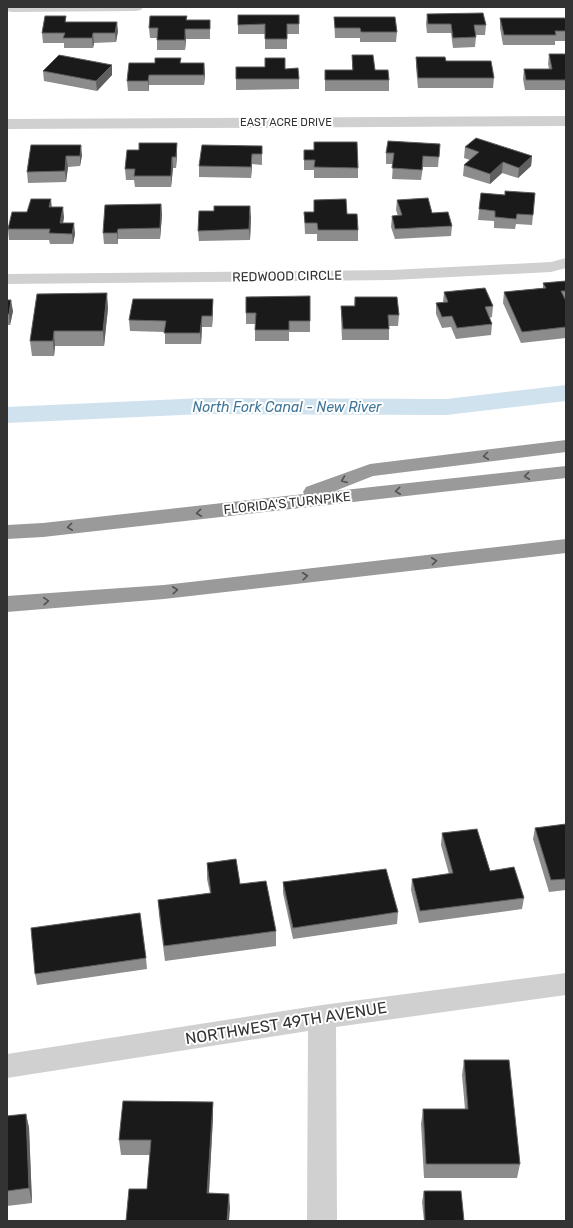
<svg xmlns="http://www.w3.org/2000/svg" width="573" height="1228" font-family="Rubik,sans-serif">
<style>
.lines{fill:none;stroke-linecap:round;stroke-linejoin:round}
.canal{fill:#cfe2ee;fill-rule:evenodd}
.minor{fill:#d0d0d0;fill-rule:evenodd}
.highway{fill:#9a9a9a;fill-rule:evenodd}
.wall{fill:#8c8c8c}
.shaded-wall{fill:#5f5f5f}
.building{fill:#1a1a1a;stroke:#5f5f5f}
.oneway{stroke:#525252}
.labels{text-anchor:middle;dominant-baseline:central;stroke-width:4;stroke-linejoin:round;paint-order:stroke}
.far-street-label{font-size:11px;fill:#333;stroke:#fff}
.street-label{font-size:13px;fill:#333;stroke:#fff}
.water-label{font-size:14px;font-style:italic;fill:#3f7597;stroke:#fff}
.near-street-label{font-size:16px;fill:#333;stroke:#fff}
</style>
<rect width="100%" height="100%" fill="#fff"/>
<g class="lines">
<!-- canal -->
<path class="canal" d="M566,385V401L446,415L203,414L7,423V407L203,398L446,399Z"/>
<!-- minor -->
<g class="minor">
<path d="M7,7H143L141,10L136,11L12,12L7,11Z"/>
<path d="M566,116V126L7,129V119Z"/>
<path d="M566,258V268L551,272L392,280L7,284V274L392,270L551,262Z"/>
<path d="M566,973V995L336,1027L337,1221H307L308,1031L7,1078V1054L322,1005Z"/>
</g>
<!-- highway -->
<g class="highway">
<path d="M566,440V452L373,476L335,491L566,466V478L43,537L7,539V525L43,523L304,494L303,492L306,487L370,464Z"/>
<path d="M566,539V553L164,599L7,612V596L164,585Z"/>
</g>
</g>
<!-- wall -->
<g class="wall">
<path d="M427,14L486,25L485,35H475L476,37L475,47L453,48L451,33H427L426,24Z"/>
<path d="M238,15L299,24V34H287V49H265V34H238Z"/>
<path d="M66,16V22L118,31L116,42L94,43L93,48H64V43H43L42,33Z"/>
<path d="M187,16V20H210V39H186L185,50H157V38H150L149,28Z"/>
<path d="M334,17L397,32L396,42H360V38H335Z"/>
<path d="M500,18L566,21V41H555V45H503L500,28Z"/>
<path d="M549,54H566V90H525L523,79L524,69H549L548,64Z"/>
<path d="M352,55L375,70L389,80V91H325V70H352Z"/>
<path d="M416,57L446,61L494,78L493,88H418L416,67Z"/>
<path d="M181,63L205,73L204,85H149V91H128L127,81Z"/>
<path d="M112,65V75L97,91L44,81L43,71Z"/>
<path d="M236,67L285,69L299,79V89L236,90Z"/>
<path d="M440,144L438,167H423L421,180L392,179L393,164H386V153Z"/>
<path d="M31,145L82,155L80,166L68,167L66,182L28,183L27,172Z"/>
<path d="M262,146V165L252,164L251,178L199,177V166Z"/>
<path d="M465,147L532,156L531,166L518,178L502,173L490,184L463,176L464,165L470,160L464,158Z"/>
<path d="M304,150L358,168V178H314V170H304Z"/>
<path d="M177,153L176,168H173L171,187H135L134,180H126L125,169Z"/>
<path d="M481,193L533,215L532,225L516,224L515,229L494,228V221L478,220Z"/>
<path d="M314,200L347,214L358,230V241H317V234H305L304,212H314Z"/>
<path d="M397,200L432,213L452,226L451,236L395,239L391,227L392,216H398L396,210Z"/>
<path d="M161,204L162,215L160,239H118V244H104L103,233Z"/>
<path d="M52,207L64,217L63,223L75,234L73,244H50L49,240H9L8,229L27,212Z"/>
<path d="M214,211L251,217L250,240L199,241L198,231Z"/>
<path d="M566,281V338L521,343L503,303L504,292L543,288V283Z"/>
<path d="M444,292L493,306L492,317L489,318L492,324L491,335L456,339L451,327L442,328L436,314V303L443,302Z"/>
<path d="M246,297L310,321V332H289V341H255V324H246Z"/>
<path d="M355,297L399,315L398,326H389V340H342L341,317V306H354Z"/>
<path d="M213,299V310L212,327H202L201,344H165V332L130,331L129,320Z"/>
<path d="M7,300L13,311L10,325H7Z"/>
<path d="M108,308L104,346H55L54,356H32L30,341Z"/>
<path d="M566,824V890L549,892L533,839L535,828Z"/>
<path d="M442,833L524,898L522,909L419,923L411,890L412,879L449,874L441,845Z"/>
<path d="M207,863L240,884L276,931V946L165,961L159,915L158,900L210,893L207,879Z"/>
<path d="M283,882L398,912L397,924L293,939L283,893Z"/>
<path d="M146,958L147,969L37,985L35,974Z"/>
<path d="M464,1060L520,1164L517,1178H424L421,1124L423,1109H465L462,1075Z"/>
<path d="M213,1102V1117L209,1193L230,1208L147,1189L150,1155H121L119,1140Z"/>
<path d="M26,1114L29,1128L32,1203L7,1206V1116Z"/>
<path d="M424,1191L464,1221H424L422,1202Z"/>
</g>
<!-- shaded-wall -->
<g class="shaded-wall">
<path d="M117,22L118,31L116,42L115,33Z"/>
<path d="M185,29L186,39L185,50Z"/>
<path d="M93,33L94,43L93,48L92,38Z"/>
<path d="M204,63L205,73L204,85Z"/>
<path d="M112,65V75L97,91L96,81Z"/>
<path d="M149,75V91L148,81Z"/>
<path d="M177,143V153L176,168V157Z"/>
<path d="M81,145L82,155L80,166V156Z"/>
<path d="M252,154V164L251,178V167Z"/>
<path d="M66,156L68,167L66,182L65,171Z"/>
<path d="M532,156L531,166L518,178L519,168Z"/>
<path d="M172,157L173,168L171,187V176Z"/>
<path d="M503,162L502,173L490,184V174Z"/>
<path d="M51,199L52,210L49,207Z"/>
<path d="M161,204L162,215L160,239V228Z"/>
<path d="M250,206L251,217L250,240L249,229Z"/>
<path d="M63,207L64,217L61,234L60,223Z"/>
<path d="M74,223L75,234L73,244L72,234Z"/>
<path d="M118,229V244L117,233Z"/>
<path d="M107,293L108,308L104,346L103,331Z"/>
<path d="M213,299V310L212,327V316Z"/>
<path d="M11,300L13,311L10,325L9,314Z"/>
<path d="M202,316V327L201,344L200,333Z"/>
<path d="M54,331L55,346L54,356L53,341Z"/>
<path d="M7,915L8,918L7,971Z"/>
<path d="M213,1102V1117L208,1208L207,1193Z"/>
<path d="M26,1114L29,1128L32,1203L29,1188Z"/>
<path d="M229,1194L230,1208L229,1221H227Z"/>
</g>
<!-- building -->
<g class="building">
<path d="M483,13L486,25H474L476,37L453,38L451,24H428L427,14Z"/>
<path d="M238,15H299V24H287V39H265V24L238,25Z"/>
<path d="M45,16H66L65,22H117L115,33H93L92,38H63L65,33H42Z"/>
<path d="M150,16H187L186,20H210V29H185V40H157L158,28H149Z"/>
<path d="M334,17H395L397,32H361L360,28H335Z"/>
<path d="M500,18H565L566,21V31H555L556,35H504Z"/>
<path d="M549,54H566V80H526L524,69H552Z"/>
<path d="M59,55L112,65L96,81L43,71Z"/>
<path d="M352,55H373L375,70H388L389,80H325V70H353Z"/>
<path d="M416,57H445L446,61H491L494,78H418Z"/>
<path d="M155,58H181L180,63H204V75H149L148,81H127L129,63H155Z"/>
<path d="M265,58H285V69L298,68L299,79H236V67H265Z"/>
<path d="M476,138L532,156L519,168L503,162L490,174L464,165L479,152L465,147Z"/>
<path d="M388,141L440,144L439,157L423,156L422,170L392,168L394,153H386Z"/>
<path d="M314,142H357L358,168L314,167L315,160H304V150H314Z"/>
<path d="M139,143H177L176,157H172L171,176H134L135,169H125L127,150H139Z"/>
<path d="M31,145H81L80,156H66L65,171L27,172Z"/>
<path d="M202,145L262,146V154H252L251,167L199,166Z"/>
<path d="M505,191L535,193L533,215L517,214L516,219L495,217V211L479,209L481,193L505,195Z"/>
<path d="M428,198L432,213L448,212L452,226L395,229L392,216L402,215L397,200Z"/>
<path d="M31,199H51L49,207H63L60,223H74L72,234L49,233L50,229H8L12,212H27Z"/>
<path d="M346,199L347,214H357L358,230H318L317,223H305L304,212H314V200Z"/>
<path d="M161,204L160,228L118,229L117,233H103L105,205Z"/>
<path d="M214,206H250L249,229L198,231L199,211H214Z"/>
<path d="M566,281V291H561L566,301V327L522,332L504,292L546,288L543,283Z"/>
<path d="M485,288L493,306L485,307L492,324L457,328L452,316L442,317L436,303L448,302L444,292Z"/>
<path d="M107,293L103,331H54L53,341H30L37,294Z"/>
<path d="M310,296V321H289V330H255L256,313H246V297Z"/>
<path d="M355,297H397L399,315H388L389,329H343L341,306H355Z"/>
<path d="M133,299H213L212,316H202L200,333H164L166,321L129,320Z"/>
<path d="M7,300H11L9,314H7Z"/>
<path d="M566,824V879L551,880L535,828Z"/>
<path d="M477,829L490,871L514,867L524,898L420,911L412,879L453,873L442,833Z"/>
<path d="M236,859L240,884L266,881L276,931L164,946L158,900L211,893L207,863Z"/>
<path d="M386,869L398,912L293,928L283,882Z"/>
<path d="M140,913L146,958L35,974L31,928Z"/>
<path d="M464,1060H509L520,1164H426L423,1109H468Z"/>
<path d="M123,1101L213,1102L207,1193L229,1194L227,1221H126L129,1189H147L151,1140H119Z"/>
<path d="M26,1114L29,1188L7,1191V1116Z"/>
<path d="M424,1191H461L464,1221H425Z"/>
</g>
<!-- one-way arrows -->
<defs><path id="oneway-chevron" d="M-2-3.5L2.5 0L-2 3.5" fill="none" stroke-width="1.6" stroke-linecap="round" stroke-linejoin="round"/></defs>
<g class="oneway">
<use href="#oneway-chevron" transform="translate(486 456) rotate(173)"/>
<use href="#oneway-chevron" transform="translate(527 476) rotate(174)"/>
<use href="#oneway-chevron" transform="translate(344 480) rotate(159)"/>
<use href="#oneway-chevron" transform="translate(398 491) rotate(174)"/>
<use href="#oneway-chevron" transform="translate(199 513) rotate(174)"/>
<use href="#oneway-chevron" transform="translate(70 527) rotate(174)"/>
<use href="#oneway-chevron" transform="translate(434 561) rotate(-6)"/>
<use href="#oneway-chevron" transform="translate(305 576) rotate(-6)"/>
<use href="#oneway-chevron" transform="translate(175 590) rotate(-6)"/>
<use href="#oneway-chevron" transform="translate(46 601) rotate(-4)"/>
</g>
<g class="labels">
<!-- far-street labels -->
<g class="far-street-label">
<text x="286" y="122">EAST ACRE DRIVE</text>
</g>
<!-- street labels -->
<g class="street-label">
<text transform="translate(287 276) rotate(-1)">REDWOOD CIRCLE</text>
<text transform="translate(287 503) rotate(-6)">FLORIDA'S TURNPIKE</text>
</g>
<!-- water labels -->
<g class="water-label">
<text x="287" y="407">North Fork Canal - New River</text>
</g>
<!-- near-street labels -->
<g class="near-street-label">
<text transform="translate(286 1023) rotate(-9)">NORTHWEST 49TH AVENUE</text>
</g>
</g>
<!-- border -->
<rect width="573" height="1228" fill="none" stroke="#333333" stroke-width="16"/>
</svg>
